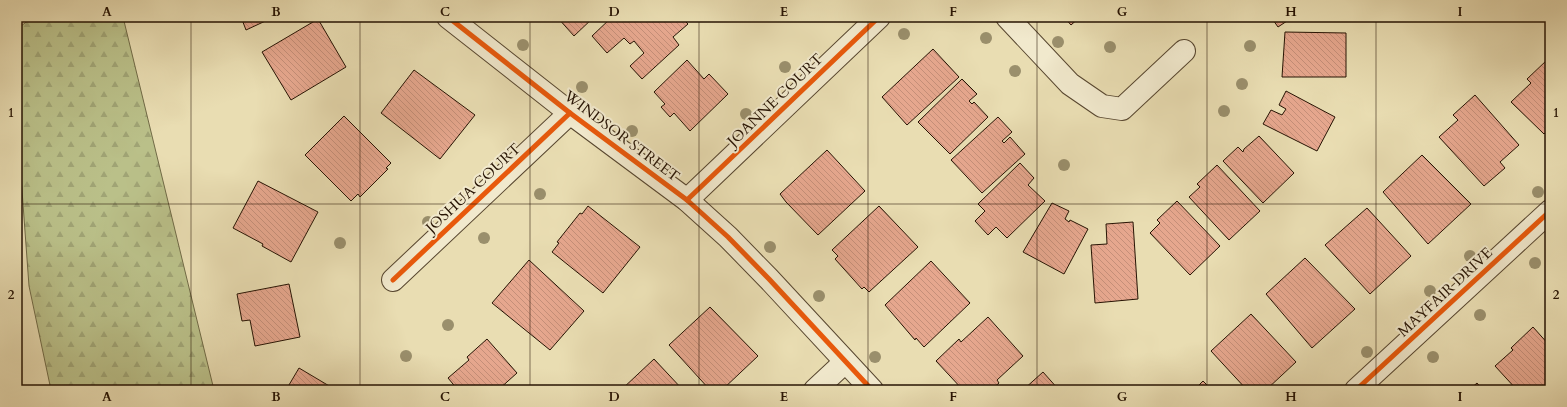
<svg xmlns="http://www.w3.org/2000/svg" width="1567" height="407" font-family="Cardo,serif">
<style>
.forest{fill:url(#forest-firs);stroke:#706a46}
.building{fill:url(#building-back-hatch);stroke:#261303}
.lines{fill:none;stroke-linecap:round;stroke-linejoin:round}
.minor-casing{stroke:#57462f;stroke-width:24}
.minor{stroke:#f1e9cd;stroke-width:22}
.cycleway-casing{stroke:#f1e9cd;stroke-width:8}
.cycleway{stroke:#e8590c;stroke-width:5}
.tree{fill:#9a8f6c}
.grid{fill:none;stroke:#261303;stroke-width:1;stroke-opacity:0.55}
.labels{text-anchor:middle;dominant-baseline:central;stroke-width:4;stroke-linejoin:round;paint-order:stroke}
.street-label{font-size:15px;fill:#261303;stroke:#f1e9cd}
.neatline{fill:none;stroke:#261303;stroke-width:1.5}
.grid-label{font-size:13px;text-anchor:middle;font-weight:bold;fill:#261303}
</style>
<defs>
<pattern id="forest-firs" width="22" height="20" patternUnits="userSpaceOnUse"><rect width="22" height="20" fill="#bac089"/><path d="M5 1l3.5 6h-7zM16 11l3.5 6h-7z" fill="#a0a475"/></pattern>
<pattern id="building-back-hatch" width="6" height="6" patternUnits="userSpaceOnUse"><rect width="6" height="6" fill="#e6a78e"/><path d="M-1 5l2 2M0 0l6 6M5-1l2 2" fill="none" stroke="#c58f79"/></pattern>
</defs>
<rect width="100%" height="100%" fill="#e9ddb2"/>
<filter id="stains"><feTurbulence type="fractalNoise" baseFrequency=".005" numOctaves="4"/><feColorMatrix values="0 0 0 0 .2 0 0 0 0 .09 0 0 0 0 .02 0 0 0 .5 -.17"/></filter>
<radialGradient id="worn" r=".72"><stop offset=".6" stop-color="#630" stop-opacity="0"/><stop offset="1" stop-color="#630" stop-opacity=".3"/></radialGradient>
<!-- forest -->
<path class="forest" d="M33,17H123L214,390H51L29,286L17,122V29Z"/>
<!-- building -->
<g class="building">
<path d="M241,17H274L246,30Z"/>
<path d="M557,17H594L574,36Z"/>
<path d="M612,17H681L688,24L673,37L679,45L642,79L630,66L644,53L634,41L630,44L624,38L607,53L592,36Z"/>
<path d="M1064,17H1080L1071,25Z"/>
<path d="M1271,17H1293L1278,27Z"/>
<path d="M318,19L346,67L291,100L262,52Z"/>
<path d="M1285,32L1346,33V77H1282Z"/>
<path d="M933,49L959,77L907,125L882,97Z"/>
<path d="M687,60L704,79L709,74L728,94L690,131L674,113L670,117L661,107L665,104L654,92Z"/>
<path d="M1547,60L1550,64V128L1544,134L1511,102L1531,83L1527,79Z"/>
<path d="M414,70L475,115L440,159L381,113Z"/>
<path d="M962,79L977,94L969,101L972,104L974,102L988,117L950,154L918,122Z"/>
<path d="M1286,91L1335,117L1317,151L1263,124L1271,110L1282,115L1286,109L1279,105Z"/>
<path d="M1475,95L1519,145L1500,162L1505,168L1484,186L1439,137L1458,120L1453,115Z"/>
<path d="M344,116L391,163L386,168L388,169L360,197L358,194L351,201L305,155Z"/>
<path d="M998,117L1012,132L1002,141L1004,143L1010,137L1025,154L982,193L951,160Z"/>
<path d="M1259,136L1294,173L1263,203L1223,161L1238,147L1243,152L1244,149Z"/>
<path d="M827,150L865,191L818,235L786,202L780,194Z"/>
<path d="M1422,155L1471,204L1428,244L1383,192Z"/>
<path d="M1020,163L1034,178L1028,185L1045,201L1007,238L996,227L988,235L975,221L985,211L978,204Z"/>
<path d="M1217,165L1260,211L1229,240L1189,197L1200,187L1197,184Z"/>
<path d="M258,181L318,212L291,262L262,246L263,244L233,228Z"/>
<path d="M1177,201L1220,246L1190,275L1150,233L1160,223L1157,220Z"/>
<path d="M1052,203L1069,211L1065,219L1069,222L1070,220L1088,229L1064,274L1023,252Z"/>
<path d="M588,206L640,247L603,293L552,252L559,243L557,242L580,213L582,214Z"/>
<path d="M879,206L918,247L869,292L864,287L862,289L835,259L838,256L832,250Z"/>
<path d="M1367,208L1411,256L1370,294L1325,245Z"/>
<path d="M1133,222L1138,299L1095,303L1091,245L1107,244L1106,224Z"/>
<path d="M1305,258L1355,309L1312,348L1266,294Z"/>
<path d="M529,260L584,311L550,350L492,303Z"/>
<path d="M931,261L970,303L924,347L916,338L915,340L885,305Z"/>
<path d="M289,284L300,337L255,346L250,320L242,321L237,294Z"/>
<path d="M710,307L758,356L722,390H710L669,345Z"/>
<path d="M1251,314L1296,362L1266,390H1247L1211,351Z"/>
<path d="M988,317L1023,356L997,380L999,383L991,390H963L936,361L959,339L961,342Z"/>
<path d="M1533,327L1550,346V378L1547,381L1550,385L1544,390H1517L1495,366L1513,350L1511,348Z"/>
<path d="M487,339L517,373L498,390H458L448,378L469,360L467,357Z"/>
<path d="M654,359L683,390H621Z"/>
<path d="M299,368L336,390H286Z"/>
<path d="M1043,372L1059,390H1023Z"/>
<path d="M1203,381L1212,390H1194Z"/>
<path d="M1477,383L1483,390H1469Z"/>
</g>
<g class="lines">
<!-- minor casing -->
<g class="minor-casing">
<g id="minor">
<path d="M448,17L570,113L687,200L728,237L769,279L872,390"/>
<path d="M1007,17L1070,84L1102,106L1122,109L1184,51"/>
<path d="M687,200L879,17"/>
<path d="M393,280L570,113"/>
<path d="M815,390L845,362"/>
<path d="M1356,390L1550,211"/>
</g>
</g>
<!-- minor -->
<use href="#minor" class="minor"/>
<!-- cycleway casing -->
<g class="cycleway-casing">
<g id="cycleway">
<path d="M448,17L570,113L687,200L728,237L769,279L872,390"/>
<path d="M687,200L879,17"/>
<path d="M393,280L570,113"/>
<path d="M1356,390L1550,211"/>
</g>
</g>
<!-- cycleway -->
<use href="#cycleway" class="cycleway"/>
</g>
<!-- trees -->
<g class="tree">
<circle cx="904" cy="34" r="6"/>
<circle cx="986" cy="38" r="6"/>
<circle cx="1058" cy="42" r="6"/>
<circle cx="523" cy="45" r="6"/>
<circle cx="1250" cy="46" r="6"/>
<circle cx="1110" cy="47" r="6"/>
<circle cx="785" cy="67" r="6"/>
<circle cx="1015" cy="71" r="6"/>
<circle cx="1242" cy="84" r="6"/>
<circle cx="582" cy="87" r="6"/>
<circle cx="1224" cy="111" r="6"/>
<circle cx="746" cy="114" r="6"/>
<circle cx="632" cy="131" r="6"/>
<circle cx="1064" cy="165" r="6"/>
<circle cx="1538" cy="192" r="6"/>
<circle cx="540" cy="194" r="6"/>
<circle cx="428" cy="222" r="6"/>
<circle cx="484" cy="238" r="6"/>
<circle cx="340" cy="243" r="6"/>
<circle cx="770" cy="247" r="6"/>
<circle cx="1470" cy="256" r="6"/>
<circle cx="1535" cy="263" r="6"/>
<circle cx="1430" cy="291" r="6"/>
<circle cx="819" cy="296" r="6"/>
<circle cx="1480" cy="315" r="6"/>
<circle cx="448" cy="325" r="6"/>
<circle cx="1367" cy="352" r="6"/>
<circle cx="406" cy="356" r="6"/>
<circle cx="875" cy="357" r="6"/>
<circle cx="1433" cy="357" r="6"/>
</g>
<!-- grid -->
<path class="grid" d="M191,17V390M360,17V390M530,17V390M699,17V390M868,17V390M1037,17V390M1207,17V390M1376,17V390M17,204H1550"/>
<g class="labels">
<!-- street labels -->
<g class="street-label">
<text transform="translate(775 100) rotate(-44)">JOANNE COURT</text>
<text transform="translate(622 136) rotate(37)">WINDSOR STREET</text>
<text transform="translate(473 188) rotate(-43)">JOSHUA COURT</text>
<text transform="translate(1445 292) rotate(-43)">MAYFAIR DRIVE</text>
</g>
</g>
<!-- margin -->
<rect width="1567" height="407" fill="none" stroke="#e9ddb2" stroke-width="44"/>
<rect x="22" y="22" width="1523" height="363" class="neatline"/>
<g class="grid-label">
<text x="107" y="16">A</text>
<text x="276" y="16">B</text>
<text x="445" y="16">C</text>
<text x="614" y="16">D</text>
<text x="784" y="16">E</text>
<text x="953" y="16">F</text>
<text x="1122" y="16">G</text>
<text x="1291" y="16">H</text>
<text x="1460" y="16">I</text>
<text x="11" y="117">1</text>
<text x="1556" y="117">1</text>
<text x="11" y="299">2</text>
<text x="1556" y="299">2</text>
<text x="107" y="401">A</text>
<text x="276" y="401">B</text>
<text x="445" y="401">C</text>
<text x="614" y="401">D</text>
<text x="784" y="401">E</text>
<text x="953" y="401">F</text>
<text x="1122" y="401">G</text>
<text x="1291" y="401">H</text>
<text x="1460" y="401">I</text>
</g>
<rect width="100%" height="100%" filter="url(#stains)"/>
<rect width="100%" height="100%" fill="url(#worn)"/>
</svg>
